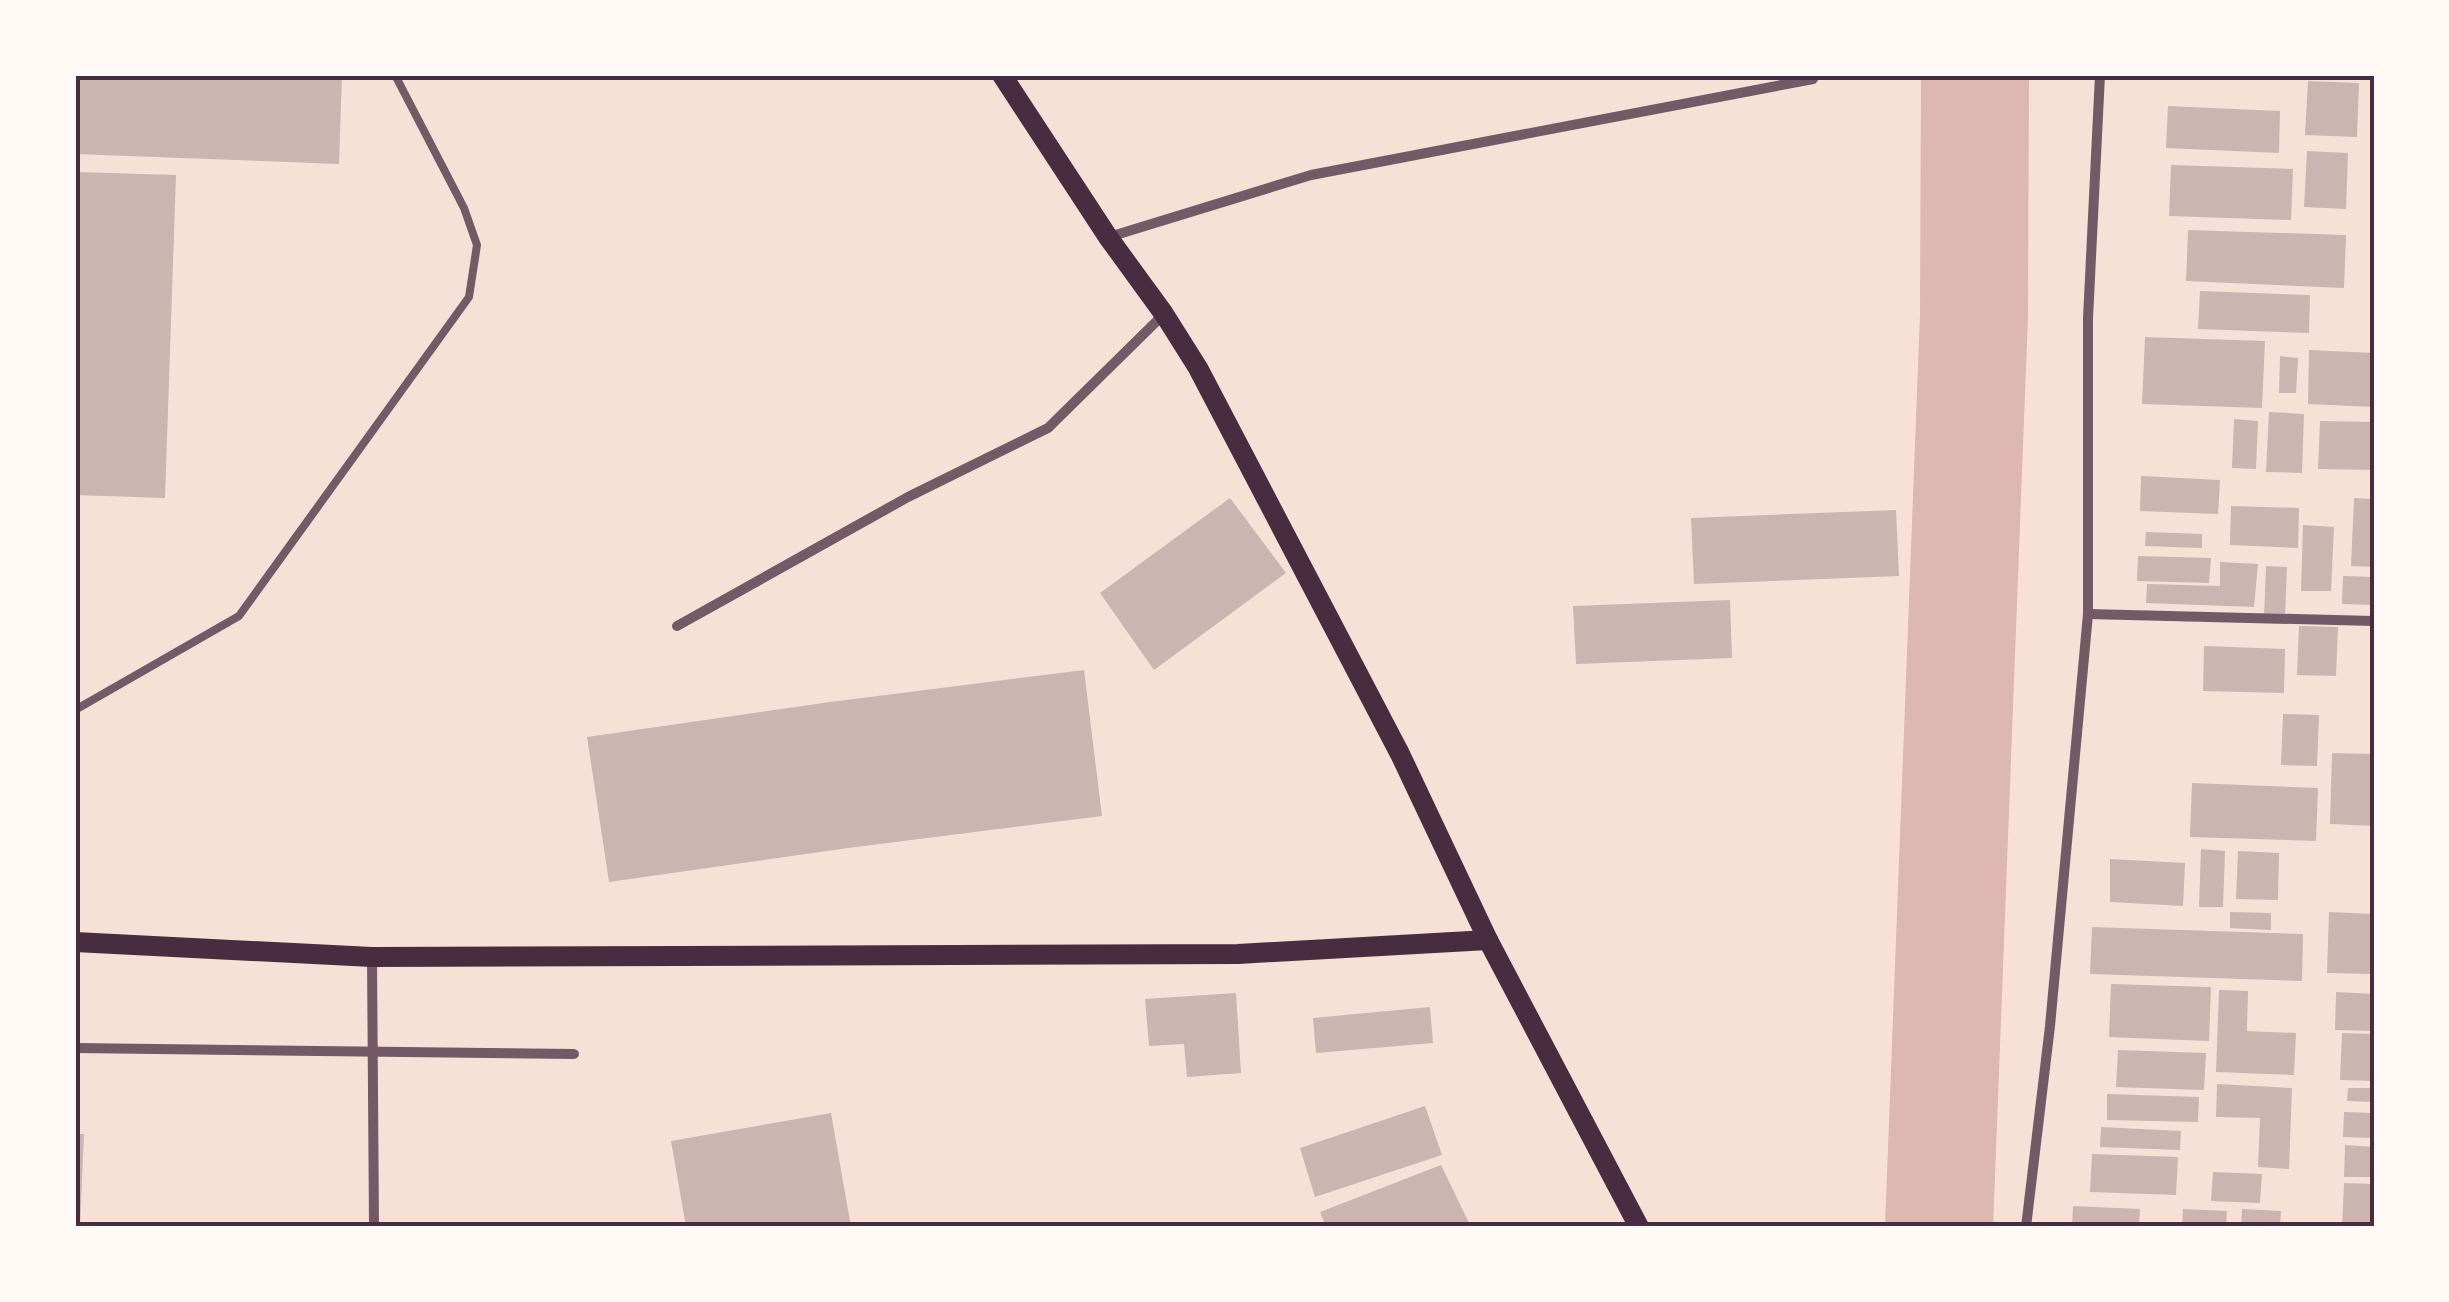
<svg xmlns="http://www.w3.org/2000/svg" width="2449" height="1302" font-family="Lato,sans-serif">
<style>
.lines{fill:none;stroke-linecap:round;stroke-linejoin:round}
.river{stroke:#dcb8b0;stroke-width:108}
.building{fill:#ccb4b1}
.service{stroke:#755966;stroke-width:8}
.minor{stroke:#755966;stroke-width:10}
.secondary{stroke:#4a2c40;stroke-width:20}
.neatline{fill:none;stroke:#4a2c40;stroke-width:4}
</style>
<rect width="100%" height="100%" fill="#f7e1d7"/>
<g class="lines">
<!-- river -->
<path class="river" d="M1939,1227L1974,315L1975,75"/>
</g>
<!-- building -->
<g class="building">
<path d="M75,75H342L339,164L75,154Z"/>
<path d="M2308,81L2359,83L2357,137L2305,135Z"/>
<path d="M2168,106L2280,111L2279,153L2166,148Z"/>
<path d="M2307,151L2348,153L2346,209L2304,207Z"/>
<path d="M2171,165L2293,169L2291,220L2169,216Z"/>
<path d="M75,172L176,175L165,498L75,495Z"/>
<path d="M2188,230L2346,235L2344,288L2186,281Z"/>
<path d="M2200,291L2310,295L2309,333L2198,329Z"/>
<path d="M2145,337L2265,341L2262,408L2142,404Z"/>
<path d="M2309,350L2374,353V407L2308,404Z"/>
<path d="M2280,356L2298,358L2296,393H2279Z"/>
<path d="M2269,412L2304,414L2302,473L2266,472Z"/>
<path d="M2234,419L2258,421L2256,469L2232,468Z"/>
<path d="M2320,421L2374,422V470L2318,469Z"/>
<path d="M2141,476L2220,480L2218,514L2140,511Z"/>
<path d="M1230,498L1286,573L1154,670L1100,593Z"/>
<path d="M2354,498L2374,499V567L2351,566Z"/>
<path d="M2231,506L2299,508L2298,548L2230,545Z"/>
<path d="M1896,510L1899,576L1694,584L1691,518Z"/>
<path d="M2303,525L2334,527L2331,591H2301Z"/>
<path d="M2146,532L2202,534V548L2145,546Z"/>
<path d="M2138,556L2211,558L2209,583L2137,581Z"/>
<path d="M2220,562L2258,564L2254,607L2146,603L2147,584L2220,586Z"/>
<path d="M2266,566L2287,567L2285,618L2264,617Z"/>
<path d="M2343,576L2374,577V605L2342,604Z"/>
<path d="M1730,600L1732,658L1576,664L1573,606Z"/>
<path d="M2299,626L2338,627L2336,676L2297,675Z"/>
<path d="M2204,646L2285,649L2284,693L2203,691Z"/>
<path d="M1084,670L1102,816L848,848L609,882L587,737L830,702Z"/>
<path d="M2283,714L2319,715L2317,766L2281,765Z"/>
<path d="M2332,753L2374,754V826L2330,824Z"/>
<path d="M2192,783L2318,788L2316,841L2190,837Z"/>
<path d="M2201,849L2225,851L2223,907H2199Z"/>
<path d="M2238,851L2279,853L2278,900L2236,899Z"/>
<path d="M2110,859L2185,863L2183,906L2110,902Z"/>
<path d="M2230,912L2271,913V930L2230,928Z"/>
<path d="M2329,912L2374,914V974L2327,973Z"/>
<path d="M2092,927L2303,934L2302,981L2090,974Z"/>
<path d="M2111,984L2211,987L2209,1041L2109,1037Z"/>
<path d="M2219,990L2248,991L2247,1031L2296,1033L2294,1075L2216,1072Z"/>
<path d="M2336,992L2374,994V1031L2335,1030Z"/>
<path d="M1236,993L1241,1073L1187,1077L1184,1044L1149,1046L1145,999Z"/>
<path d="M1430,1007L1433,1043L1316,1053L1313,1018Z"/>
<path d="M2342,1033L2374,1034V1081L2340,1080Z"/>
<path d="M2118,1050L2206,1053L2204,1090L2116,1087Z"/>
<path d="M2217,1084L2292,1088L2289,1169L2258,1167L2260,1118L2216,1117Z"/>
<path d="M2348,1088H2374V1102L2347,1101Z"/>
<path d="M2107,1094L2199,1097L2198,1122L2107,1120Z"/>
<path d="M1425,1106L1442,1155L1315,1197L1300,1148Z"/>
<path d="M2344,1112L2374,1113V1138L2343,1137Z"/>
<path d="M831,1113L851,1227H686L671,1141Z"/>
<path d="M2101,1127L2181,1131L2180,1150L2100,1147Z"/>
<path d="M75,1134H84L80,1227H75Z"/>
<path d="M2345,1145L2374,1147V1177H2344Z"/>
<path d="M2092,1154L2178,1157L2176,1195L2090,1192Z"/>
<path d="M1441,1165L1471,1227H1326L1320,1212Z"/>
<path d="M2213,1172L2262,1174L2260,1203L2211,1201Z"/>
<path d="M2344,1183L2374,1184V1227H2342Z"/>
<path d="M2073,1206L2140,1209L2139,1227H2072Z"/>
<path d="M2183,1209L2227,1211L2226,1227H2182Z"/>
<path d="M2242,1209L2281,1211L2280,1227H2241Z"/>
</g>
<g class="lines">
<!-- service -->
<path class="service" d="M75,710L239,616L469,297L477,245L464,208L395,75"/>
<!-- minor -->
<g class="minor">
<path d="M1109,237L1311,175L1813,79"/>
<path d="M2088,614L2374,621"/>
<path d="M677,626L908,497L1048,428L1164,314"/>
<path d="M372,957L374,1227"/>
<path d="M75,1048L574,1054"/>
<path d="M2026,1227L2050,1026L2088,614V318L2100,75"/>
</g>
<!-- secondary -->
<g class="secondary">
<path d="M1002,75L1108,237L1164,314L1198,368L1400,754L1488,940L1639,1227"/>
<path d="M75,942L372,957L1238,954L1488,940"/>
</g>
</g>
<!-- border -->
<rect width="2449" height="1302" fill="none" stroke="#fffaf5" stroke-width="155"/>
<rect x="78" y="78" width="2294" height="1146" class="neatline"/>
</svg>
